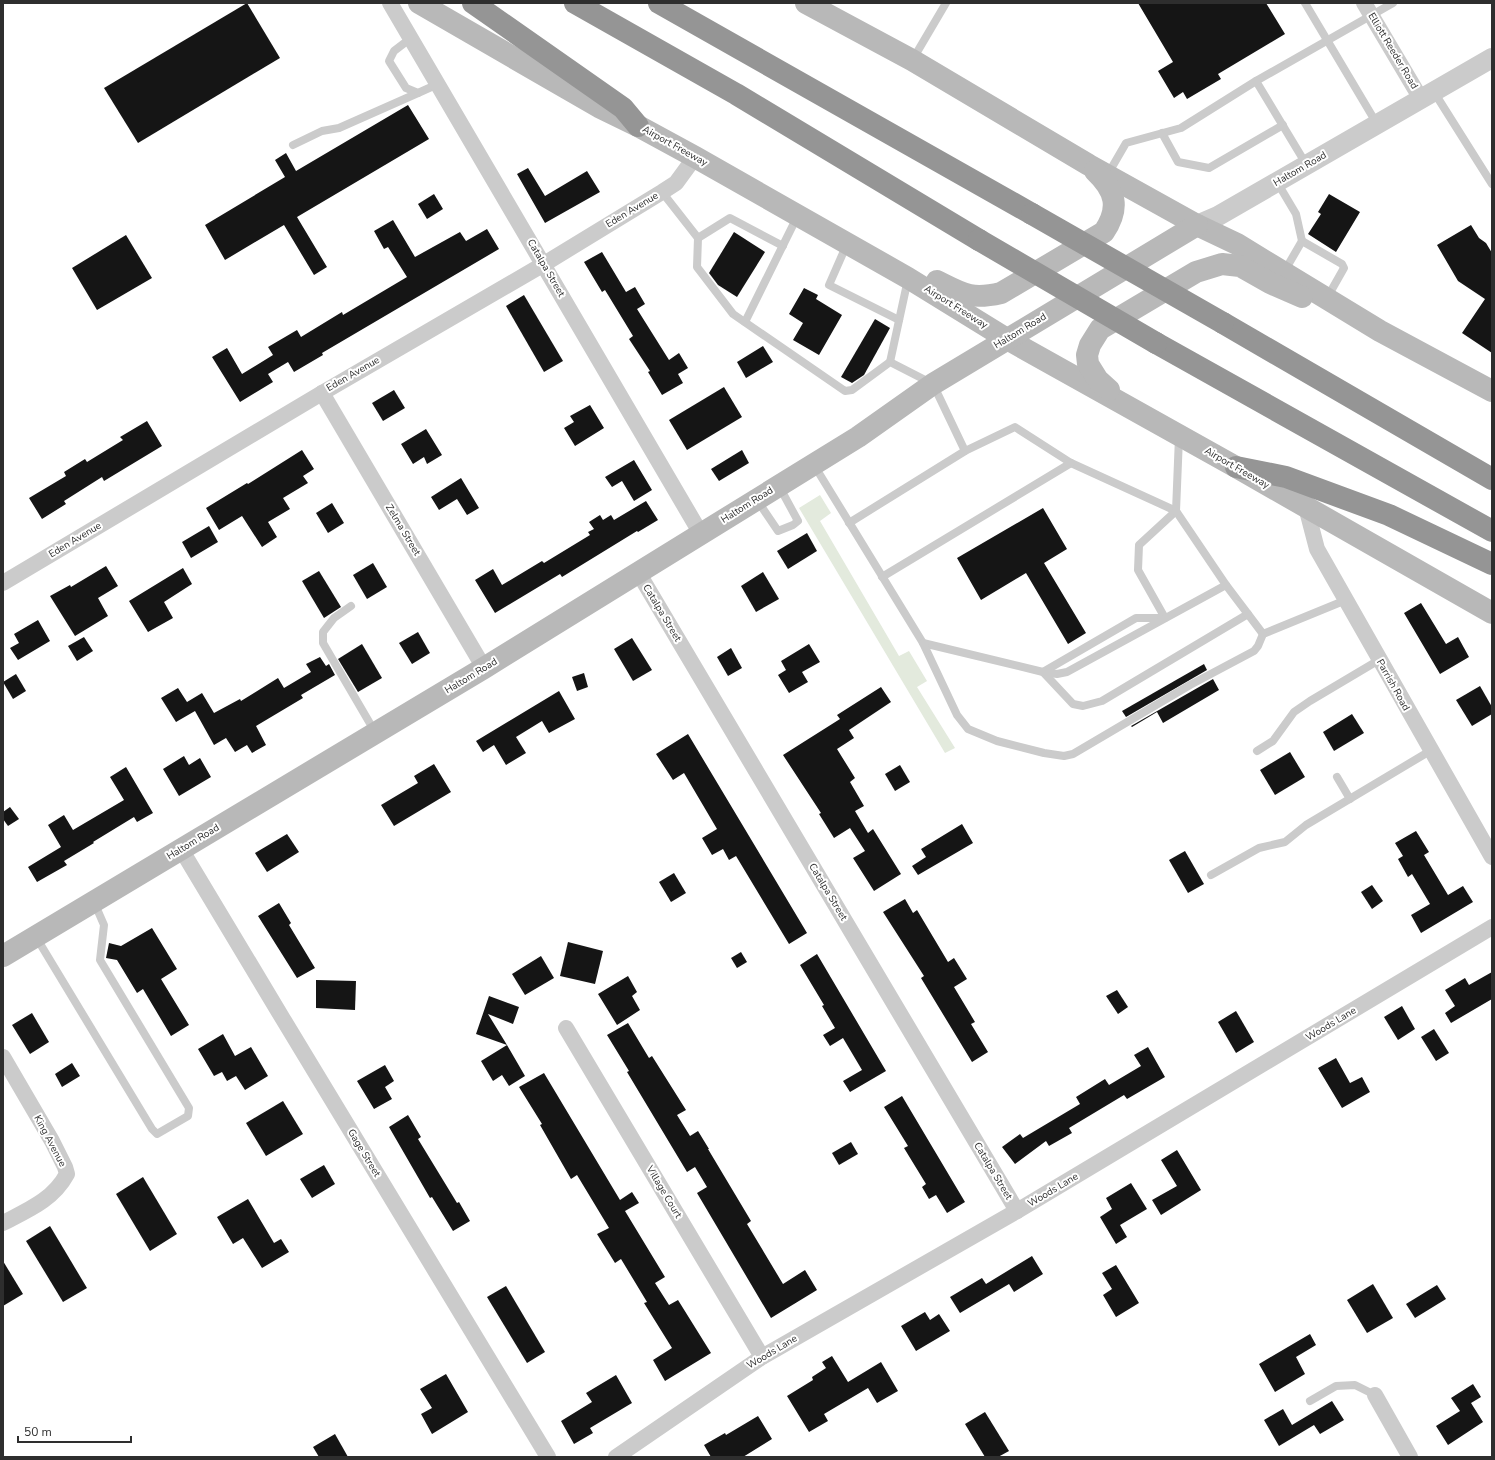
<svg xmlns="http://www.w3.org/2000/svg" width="1495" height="1460" font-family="'Nunito Sans',sans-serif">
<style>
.green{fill:#e3eadd}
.building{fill:#151515}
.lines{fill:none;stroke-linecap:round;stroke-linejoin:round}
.service{stroke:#cbcbcb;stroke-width:8}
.minor{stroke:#cbcbcb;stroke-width:16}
.tertiary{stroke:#cbcbcb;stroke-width:20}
.secondary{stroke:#b8b8b8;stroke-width:22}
.motorway{stroke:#959595;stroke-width:22}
.motorway-bridge{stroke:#959595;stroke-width:22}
.labels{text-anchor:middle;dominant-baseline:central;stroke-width:4;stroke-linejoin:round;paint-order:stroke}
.street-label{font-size:10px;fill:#2e2e2e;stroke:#fff}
</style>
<rect width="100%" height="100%" fill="#fff"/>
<!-- green -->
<path class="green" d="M820,495L831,513L820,521L899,656L909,651L927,681L917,687L955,748L945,753L799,508Z"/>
<!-- building -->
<g class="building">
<path d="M247,3L280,58L138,143L104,88Z"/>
<path d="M1138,3H1266L1285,34L1218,74L1221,79L1187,99L1183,92L1174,98L1158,71L1173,62Z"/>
<path d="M408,105L429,139L297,217L327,267L314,275L284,225L225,260L205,225L285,177L275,160L286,153L296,171Z"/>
<path d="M528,168L545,196L587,171L600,192L545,223L517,174Z"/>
<path d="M434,194L443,209L427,219L418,204Z"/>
<path d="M1329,194L1360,212L1336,252L1308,234L1321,214L1318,212Z"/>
<path d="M393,220L415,257L460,232L466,241L487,229L499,249L322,353L323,355L294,372L288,362L268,374L273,382L240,402L212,357L227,348L242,374L273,355L268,347L297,330L301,337L342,312L343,315L407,277L388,247L384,249L374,231Z"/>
<path d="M1471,225L1479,238L1486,243L1492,253V353L1462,333L1485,299L1458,281L1437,245Z"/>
<path d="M734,232L765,252L737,297L718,285L709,273Z"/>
<path d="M126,235L152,278L97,310L72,268Z"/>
<path d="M602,252L626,292L635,287L645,304L637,309L669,360L679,353L688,368L678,374L683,383L662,395L648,372L650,371L629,339L633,336L605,290L602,292L584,262Z"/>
<path d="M804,288L818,295L816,299L842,315L819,355L793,340L803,323L789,314Z"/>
<path d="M524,295L563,361L544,372L506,306Z"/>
<path d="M875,319L890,328L864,375L852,383L841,377Z"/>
<path d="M763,346L773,362L746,378L737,362Z"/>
<path d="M724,387L742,417L687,450L669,420Z"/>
<path d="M394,390L405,408L383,421L372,403Z"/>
<path d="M590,405L604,428L575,446L564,428L574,422L570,416Z"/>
<path d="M147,421L162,446L104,481L102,477L64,501L66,504L42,519L29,498L66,476L64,472L85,459L87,462L123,440L120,437Z"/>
<path d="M426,429L442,455L427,464L424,457L413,464L401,444Z"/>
<path d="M302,450L314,469L303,476L308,483L283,498L290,509L268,522L277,537L262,547L242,516L219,530L206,508L247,483L248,484Z"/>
<path d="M742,450L749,463L719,481L711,469Z"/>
<path d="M634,460L652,490L634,501L622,481L612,487L605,477Z"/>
<path d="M461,478L479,508L467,515L457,499L439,510L431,497Z"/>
<path d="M646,501L658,520L638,532L637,531L562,577L560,574L495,613L475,580L493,569L502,585L542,561L544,563L590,535L588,532L594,529L589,522L600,515L603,520L611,515L614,520Z"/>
<path d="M332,503L344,523L328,533L316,513Z"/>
<path d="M1043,508L1067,549L1044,563L1086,633L1068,644L1026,573L981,600L957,558Z"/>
<path d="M209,526L218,542L191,558L182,542Z"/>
<path d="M807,533L817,551L788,569L777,551Z"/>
<path d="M373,563L387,587L367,599L353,575Z"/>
<path d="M106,566L118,586L98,598L108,616L75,636L50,596L70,585L71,587Z"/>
<path d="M183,568L192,584L164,602L173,618L148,632L129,601Z"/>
<path d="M319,571L341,607L324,618L302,581Z"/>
<path d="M763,572L779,599L756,612L741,586Z"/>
<path d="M1421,603L1446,644L1458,637L1469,657L1440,674L1404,613Z"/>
<path d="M38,620L50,641L18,660L10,648L19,643L14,634Z"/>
<path d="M418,632L430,653L412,664L399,643Z"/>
<path d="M84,637L93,651L77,661L68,646Z"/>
<path d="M632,638L652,670L633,681L614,649Z"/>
<path d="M362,644L382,678L358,692L338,659Z"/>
<path d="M809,644L820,662L802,672L808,682L789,693L778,675L786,670L781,661Z"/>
<path d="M731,648L742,668L728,676L717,657Z"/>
<path d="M320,657L326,666L329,664L335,675L301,695L303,698L256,726L266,745L252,753L247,745L235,752L226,738L214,745L195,711L176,722L161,698L178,688L187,702L202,693L214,713L240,699L241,701L278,678L284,688L311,672L306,664Z"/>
<path d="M1204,664L1207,670L1126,717L1122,711Z"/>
<path d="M584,673L588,687L577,691L572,677Z"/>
<path d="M16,674L26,691L13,699L3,682Z"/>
<path d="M1213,679L1219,690L1163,723L1157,712L1132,727L1131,726Z"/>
<path d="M1480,686L1492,707V714L1472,726L1456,700Z"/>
<path d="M881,687L891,702L849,730L854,738L837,749L855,778L850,782L864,806L855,811L868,833L873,829L901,874L874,891L853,858L865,851L850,828L834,838L819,814L821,813L783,755L840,719L837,715Z"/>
<path d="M559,691L575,719L549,733L542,721L516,737L526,753L506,765L494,745L483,752L476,741Z"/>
<path d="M1352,714L1364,733L1334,751L1323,732Z"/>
<path d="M688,734L807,933L789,944L736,856L729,860L723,849L712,855L702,838L717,829L684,773L673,780L656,754Z"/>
<path d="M1290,752L1305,777L1275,795L1260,770Z"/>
<path d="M184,756L189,765L200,758L211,777L179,796L163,769Z"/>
<path d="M434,764L451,792L394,826L381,805L418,783L414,776Z"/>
<path d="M900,765L910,782L895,791L885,774Z"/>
<path d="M126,767L153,813L137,822L134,817L93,842L94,843L64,861L67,865L37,882L28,867L61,847L48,825L64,815L73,830L124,800L110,777Z"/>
<path d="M10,807L19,819L8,826L3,819V812Z"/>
<path d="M962,824L973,843L918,875L912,866L926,857L921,849Z"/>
<path d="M1416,831L1429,852L1424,855L1448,895L1463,886L1473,902L1421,933L1411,915L1430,904L1412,874L1408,877L1398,859L1403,856L1395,843Z"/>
<path d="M287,834L299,852L267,872L255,853Z"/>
<path d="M1185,851L1204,884L1188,893L1169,860Z"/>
<path d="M674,873L686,893L671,902L659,882Z"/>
<path d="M1372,885L1383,901L1372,909L1361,892Z"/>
<path d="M905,899L913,913L917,910L948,962L954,958L967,979L954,987L975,1022L971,1024L988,1052L972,1062L921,978L924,976L883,912Z"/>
<path d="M279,903L291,923L289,925L315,968L297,978L258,916Z"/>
<path d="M152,928L177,969L161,979L189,1025L171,1036L143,989L137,993L117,960L106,958L109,943L121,946Z"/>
<path d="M568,942L603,951L595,984L560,976Z"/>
<path d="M741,952L747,962L737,968L731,958Z"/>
<path d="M817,954L886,1071L850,1092L843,1081L862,1070L843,1038L830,1046L823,1035L835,1028L822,1006L824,1005L800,965Z"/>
<path d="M541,956L554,978L525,995L512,974Z"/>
<path d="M1492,972V999L1451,1023L1445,1013L1455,1006L1445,990L1465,978L1469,985Z"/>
<path d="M628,976L637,992L632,996L640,1010L617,1025L598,994Z"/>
<path d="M316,980L356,981L355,1010L316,1008Z"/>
<path d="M1117,990L1128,1007L1118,1014L1106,996Z"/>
<path d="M489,996L519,1007L513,1024L488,1014L507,1045L476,1034Z"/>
<path d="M1402,1006L1415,1029L1398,1040L1384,1017Z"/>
<path d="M1236,1011L1254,1042L1236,1053L1218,1022Z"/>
<path d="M32,1013L49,1042L30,1054L12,1025Z"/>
<path d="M628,1023L649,1058L652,1056L686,1110L677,1115L690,1136L698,1131L709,1149H708L751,1221L747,1224L783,1284L805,1270L817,1290L771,1318L697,1193L707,1187L695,1167L687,1172L627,1072L629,1071L607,1035Z"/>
<path d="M1434,1029L1449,1053L1436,1061L1421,1037Z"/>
<path d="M223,1034L235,1056L251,1047L268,1076L245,1090L236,1076L227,1081L222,1072L214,1076L198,1049Z"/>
<path d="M507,1045L525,1076L509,1086L502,1075L493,1081L481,1061Z"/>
<path d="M1148,1047L1165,1077L1127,1099L1124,1095L1069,1128L1072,1133L1049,1146L1046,1141L1015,1164L1002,1147L1020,1134L1023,1138L1080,1104L1076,1097L1105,1079L1109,1085L1141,1066L1134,1055Z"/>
<path d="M1336,1058L1350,1083L1362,1077L1370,1092L1342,1108L1318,1068Z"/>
<path d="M72,1063L80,1076L62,1087L55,1074Z"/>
<path d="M385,1065L394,1081L385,1087L392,1099L374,1109L357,1081Z"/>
<path d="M544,1073L620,1200L632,1192L639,1203L625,1211L665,1277L655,1283L669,1305L678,1300L711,1353L665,1381L653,1360L672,1348L644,1303L647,1302L621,1259L615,1263L597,1234L609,1228L577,1175L571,1179L540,1125L542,1124L519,1087Z"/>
<path d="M902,1096L965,1202L947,1213L936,1195L929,1199L922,1187L926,1184L904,1148L908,1146L884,1107Z"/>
<path d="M283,1101L303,1134L266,1156L246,1123Z"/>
<path d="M408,1115L421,1137L418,1139L457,1203L459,1202L470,1221L453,1231L432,1197L430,1198L389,1127Z"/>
<path d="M851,1142L858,1154L839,1165L832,1153Z"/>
<path d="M1177,1150L1201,1190L1161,1215L1152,1200L1177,1186L1161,1160Z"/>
<path d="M324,1165L335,1184L312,1198L300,1179Z"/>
<path d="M143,1177L177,1234L150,1251L116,1194Z"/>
<path d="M1131,1183L1147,1209L1120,1225L1127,1237L1116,1244L1100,1217L1112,1209L1106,1198Z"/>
<path d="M248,1199L274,1243L281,1239L289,1252L262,1268L243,1238L233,1244L217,1217Z"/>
<path d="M50,1226L87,1288L63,1302L26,1241Z"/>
<path d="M1032,1256L1043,1274L1014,1292L1009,1284L960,1313L950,1297L982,1278L986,1284Z"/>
<path d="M3,1261L23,1294L3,1306Z"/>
<path d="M1116,1265L1139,1303L1116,1317L1103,1295L1112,1289L1102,1273Z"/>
<path d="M1373,1284L1393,1318L1367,1333L1347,1300Z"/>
<path d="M1437,1285L1446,1299L1415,1318L1406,1304Z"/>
<path d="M506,1286L545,1352L527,1363L487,1297Z"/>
<path d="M925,1312L930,1320L939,1314L950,1331L916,1351L901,1326Z"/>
<path d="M1310,1334L1316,1345L1296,1357L1305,1374L1275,1392L1259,1364Z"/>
<path d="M832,1356L848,1382L881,1362L898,1391L877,1403L868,1388L824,1414L828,1421L809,1432L787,1396L813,1380L812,1377L826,1368L822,1362Z"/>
<path d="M446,1374L468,1412L432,1434L421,1414L432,1408L420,1389Z"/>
<path d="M616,1375L632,1403L590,1428L593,1433L574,1444L561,1421L592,1402L586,1393Z"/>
<path d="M1473,1384L1481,1397L1471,1403L1483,1422L1448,1445L1436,1426L1460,1411L1451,1398Z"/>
<path d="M1332,1401L1344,1420L1320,1434L1314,1425L1279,1446L1264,1420L1283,1409L1292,1425Z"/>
<path d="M985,1412L1009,1451L998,1457H985L965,1424Z"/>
<path d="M758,1416L772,1439L743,1457H711L704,1445L725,1433L726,1435Z"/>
<path d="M335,1434L348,1457H319L313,1447Z"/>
</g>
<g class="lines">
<!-- service -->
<g class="service">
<path d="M1305,3L1377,124"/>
<path d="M411,38L394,51L389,61L406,88L418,93L438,84"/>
<path d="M913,59L946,3"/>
<path d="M1256,81L1393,3"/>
<path d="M1434,92L1492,184"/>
<path d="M1162,133L1178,162L1209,168L1283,125"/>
<path d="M293,145L322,131L339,128L418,93"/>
<path d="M1108,174L1126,143L1181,128L1256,81L1306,164"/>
<path d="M1277,182L1296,214L1302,241"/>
<path d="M662,192L698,238L697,267L733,314L845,391L852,390L890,362L933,384L965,451L1015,427L1071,463L1176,511L1139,545L1138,570L1165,618H1136L1043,672L1073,704L1083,706L1102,701L1248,614"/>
<path d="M698,238L730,218L783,246"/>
<path d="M847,244L829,285L899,320"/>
<path d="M1284,272L1302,241L1342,264L1344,268L1327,298"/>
<path d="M745,322L797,217"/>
<path d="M890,362L908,279"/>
<path d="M1179,437L1176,511L1226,585"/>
<path d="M814,465L923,643L1043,672L1057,674L1067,672L1226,585L1263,634L1346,600"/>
<path d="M757,500L778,531L793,525L798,521L779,486"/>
<path d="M849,523L965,451"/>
<path d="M882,577L1071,463"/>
<path d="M351,606L334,618L323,632V643L375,732"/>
<path d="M923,643L957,715L968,729L997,741L1044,753L1064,756L1073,754L1190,685L1254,651L1258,646L1263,634"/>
<path d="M1257,751L1273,741L1294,712L1310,701L1379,660"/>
<path d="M1337,777L1350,799"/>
<path d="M1211,875L1259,848L1285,842L1306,825L1430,751"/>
<path d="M36,937L152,1129L157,1134L188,1116L189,1108L100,960L104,925L94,902"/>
<path d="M1310,1401L1336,1386L1355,1385L1375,1395"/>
</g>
<!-- minor -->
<g class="minor">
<path d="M390,3L701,534"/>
<path d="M1364,3L1421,99"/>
<path d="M322,393L484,668"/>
<path d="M1306,507L1317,549L1492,857"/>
<path d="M638,572L1017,1211"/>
<path d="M3,583L322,393L544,264L662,192L676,183L695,157"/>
<path d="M181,849L283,1019L548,1457"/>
<path d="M566,1028L762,1357"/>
<path d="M3,1057L52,1141L65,1167L67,1174C53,1200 28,1210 3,1223"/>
<path d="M1375,1395L1410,1457"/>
<path d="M616,1457L762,1357L1017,1211L1492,927"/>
</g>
<!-- tertiary -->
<path class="tertiary" d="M1197,225L1218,216L1492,58"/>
<!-- secondary -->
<g class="secondary">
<path d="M419,3L599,107L638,126L695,157L908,278L1007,339L1236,467L1492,613"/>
<path d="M806,3L912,60L1089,165L1197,225L1237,244L1380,331L1492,391"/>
<path d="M937,281C963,294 971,300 1001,293L1104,232C1120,208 1116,191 1095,171"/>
<path d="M1109,390L1098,380L1088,364L1087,355L1090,345L1100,329L1196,272L1222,264L1240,266L1270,283L1302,297"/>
<path d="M3,956L484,668L858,437L933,384L1197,225"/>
</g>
<!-- motorway -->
<g class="motorway">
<path d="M473,3L623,108L638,126"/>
<path d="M575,3L736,94L979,240"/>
<path d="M659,3L1032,214"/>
<path d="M1223,323L1492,479"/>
<path d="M1156,343L1492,531"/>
<path d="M1236,467L1286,477L1389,515L1492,564"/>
</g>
<!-- motorway-bridge -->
<g class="motorway-bridge">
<path d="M1032,214L1223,323"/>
<path d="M979,240L1156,343"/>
</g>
</g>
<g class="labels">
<!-- street labels -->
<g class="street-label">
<text transform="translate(1393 51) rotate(59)">Elliott Reeder Road</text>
<text transform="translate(675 146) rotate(29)">Airport Freeway</text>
<text transform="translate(1300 169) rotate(-30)">Haltom Road</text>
<text transform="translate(632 210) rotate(-31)">Eden Avenue</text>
<text transform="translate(546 268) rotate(60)">Catalpa Street</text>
<text transform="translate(956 307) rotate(32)">Airport Freeway</text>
<text transform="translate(1020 331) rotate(-31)">Haltom Road</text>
<text transform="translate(353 374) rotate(-30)">Eden Avenue</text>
<text transform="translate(1237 468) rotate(30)">Airport Freeway</text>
<text transform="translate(747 505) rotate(-32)">Haltom Road</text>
<text transform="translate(403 530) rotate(59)">Zelma Street</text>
<text transform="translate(75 540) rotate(-31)">Eden Avenue</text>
<text transform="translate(662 613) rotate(59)">Catalpa Street</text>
<text transform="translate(471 676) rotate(-31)">Haltom Road</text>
<text transform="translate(1393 685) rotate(61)">Parrish Road</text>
<text transform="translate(193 842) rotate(-31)">Haltom Road</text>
<text transform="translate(828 892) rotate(59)">Catalpa Street</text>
<text transform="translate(1331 1024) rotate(-31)">Woods Lane</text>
<text transform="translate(50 1141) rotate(62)">King Avenue</text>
<text transform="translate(364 1153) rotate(59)">Gage Street</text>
<text transform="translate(993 1171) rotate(59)">Catalpa Street</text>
<text transform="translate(1053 1190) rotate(-31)">Woods Lane</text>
<text transform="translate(664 1192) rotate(59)">Village Court</text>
<text transform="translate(772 1352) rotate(-31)">Woods Lane</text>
</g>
</g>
<!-- border -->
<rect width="1495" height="1460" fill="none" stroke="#2e2e2e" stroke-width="8"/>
<!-- scale -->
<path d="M18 1436v6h113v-6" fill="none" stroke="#2e2e2e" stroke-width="2"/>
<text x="24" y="1436" font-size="12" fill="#2e2e2e" stroke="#ffffff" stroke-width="3" paint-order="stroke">50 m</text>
</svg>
